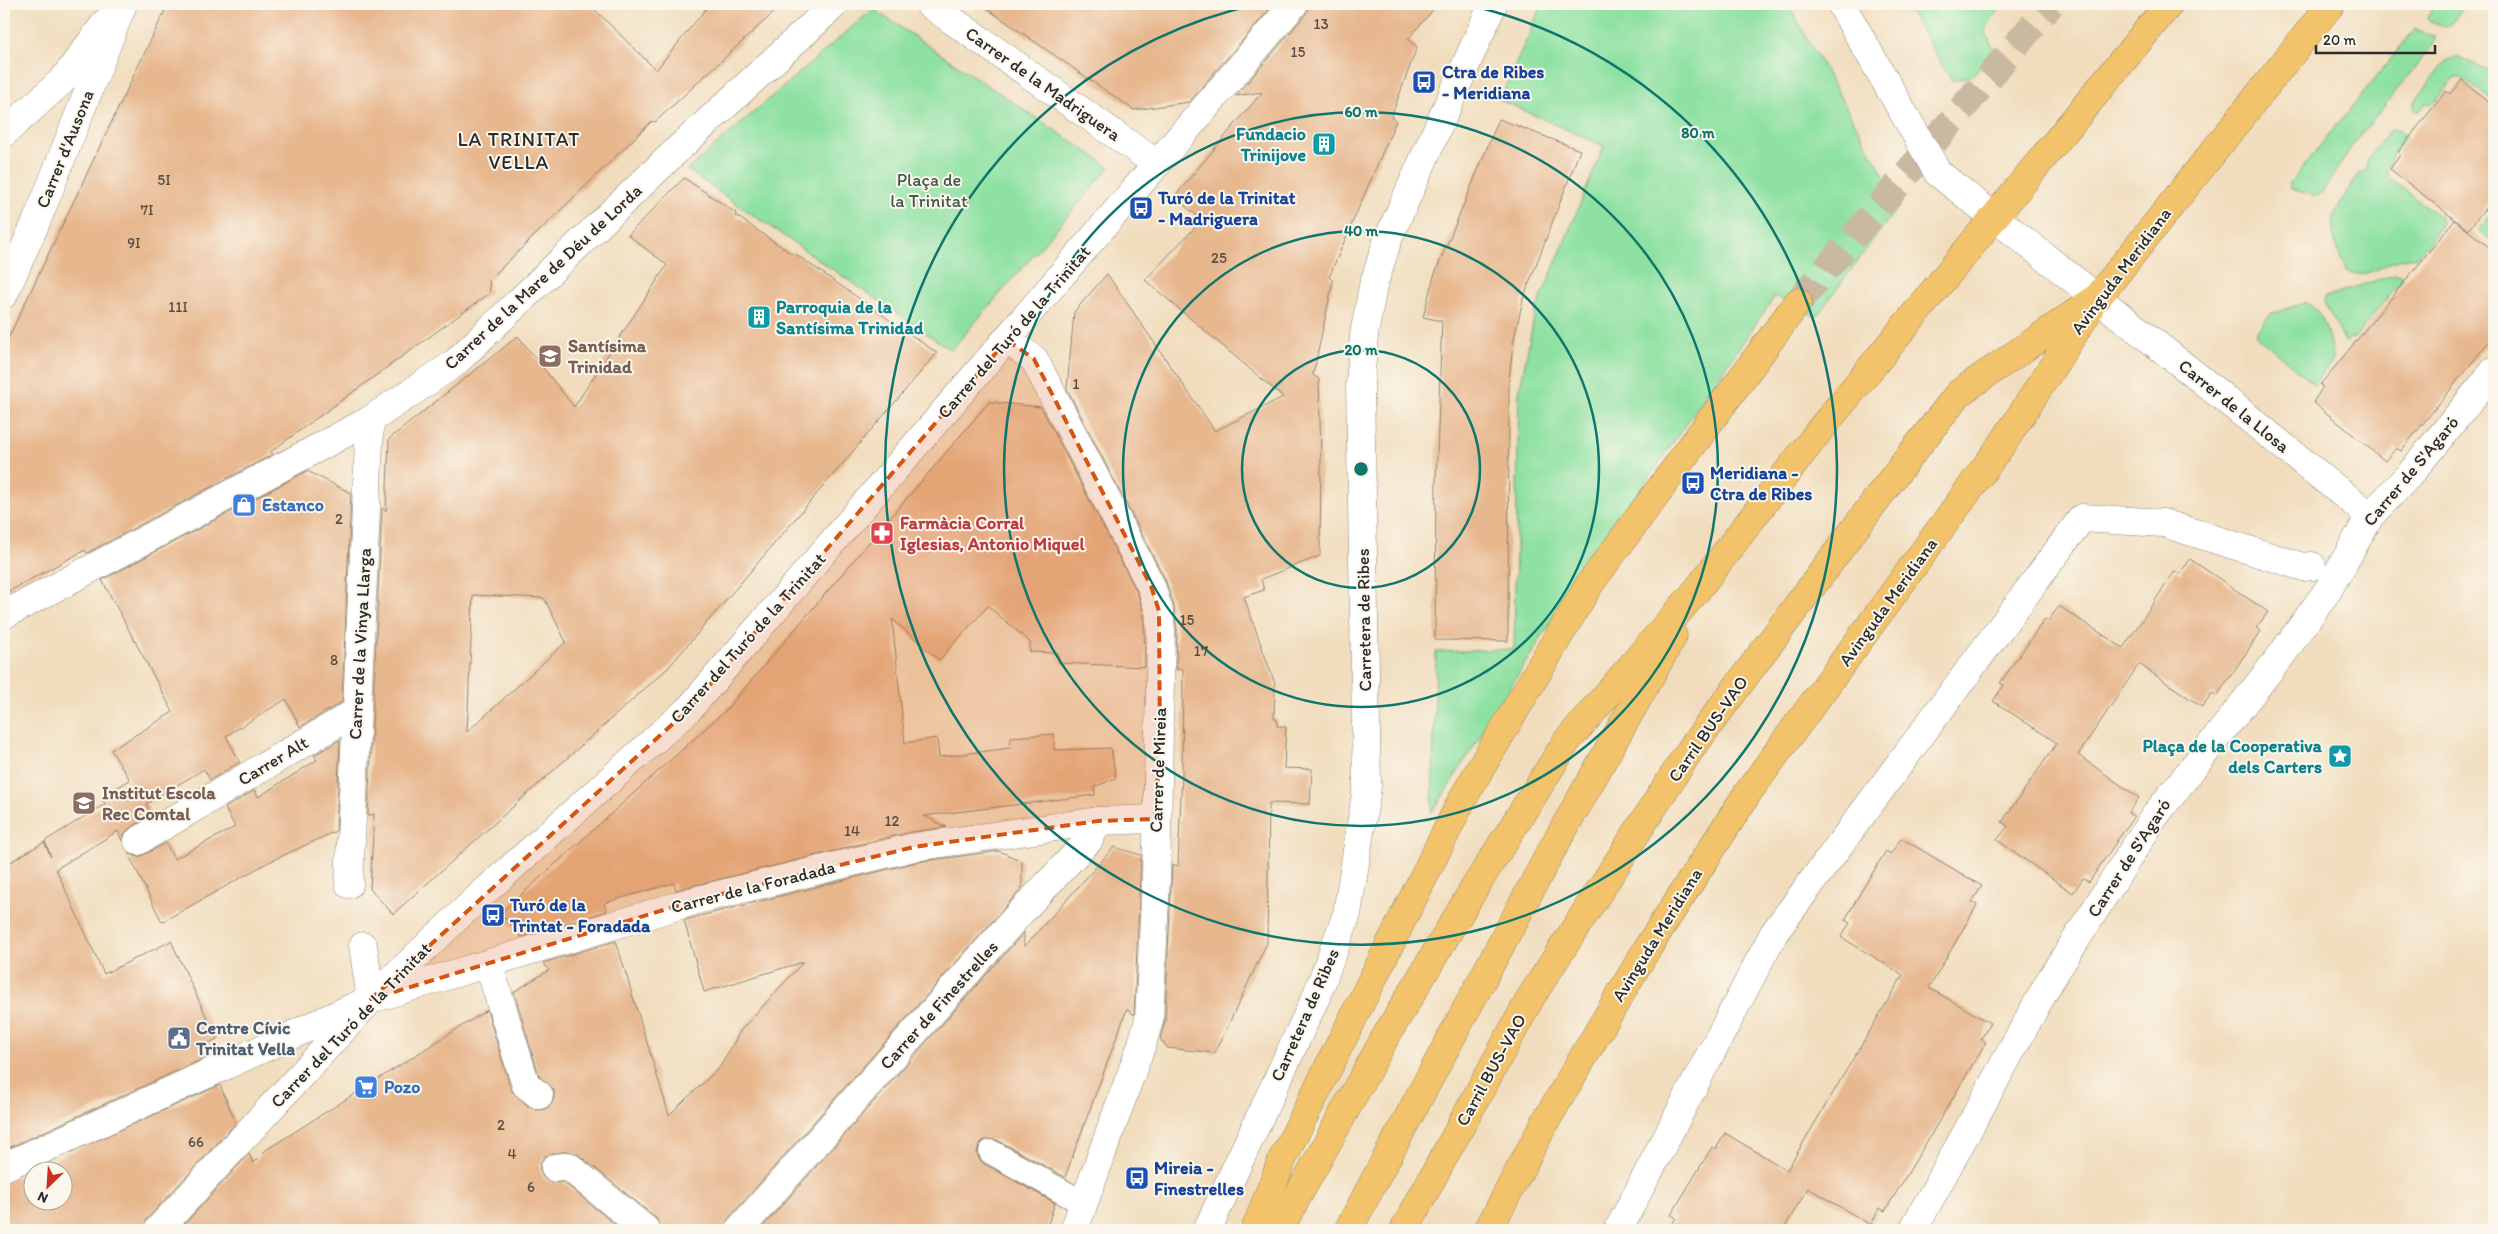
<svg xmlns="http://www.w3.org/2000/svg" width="2498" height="1234" font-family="Itim,sans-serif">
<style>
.green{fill:#8ee1a2;stroke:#5c8666}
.building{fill:#e7b78e;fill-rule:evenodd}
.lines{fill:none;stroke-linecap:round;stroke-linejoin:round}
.highway-tunnel{stroke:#c9b9a0;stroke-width:28;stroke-dasharray:28 14;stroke-linecap:butt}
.lane-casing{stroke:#8e8474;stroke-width:26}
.street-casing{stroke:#8e8474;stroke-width:29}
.primary-casing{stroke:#8e8474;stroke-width:29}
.highway-casing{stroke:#8e8474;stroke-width:29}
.lane{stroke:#fff;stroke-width:24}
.street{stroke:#fff;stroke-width:28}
.primary{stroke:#f2c36a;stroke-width:28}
.highway{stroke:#f2c36a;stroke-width:28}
.marked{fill:#d5540f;fill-opacity:0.2;stroke:#d5540f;stroke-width:4;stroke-dasharray:10 6;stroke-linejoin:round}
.ring{fill:none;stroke:#0f766e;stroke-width:2.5}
.labels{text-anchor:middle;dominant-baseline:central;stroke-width:4;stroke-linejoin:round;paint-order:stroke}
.number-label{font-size:15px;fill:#5a4e44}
.transit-label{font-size:18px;font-weight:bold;fill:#164399;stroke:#fbf7ec;text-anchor:start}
.street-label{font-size:18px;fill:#2b2b2b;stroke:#fbf7ec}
.culture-label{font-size:18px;font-weight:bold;fill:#0d838f;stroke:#fbf7ec;text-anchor:end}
.park-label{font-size:18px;fill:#445849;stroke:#fbf7ec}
.education-label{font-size:18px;font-weight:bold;fill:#785e54;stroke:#fbf7ec;text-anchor:start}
.shop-label{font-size:18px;font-weight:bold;fill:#366cbe;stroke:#fbf7ec;text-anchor:start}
.health-label{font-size:18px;font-weight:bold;fill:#be3a42;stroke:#fbf7ec;text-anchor:start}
.service-label{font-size:18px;font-weight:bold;fill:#4e5e75;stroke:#fbf7ec;text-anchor:start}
.quarter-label{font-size:20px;letter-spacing:1px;fill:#2b2b2b;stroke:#fbf7ec}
.centre{fill:#0f766e;stroke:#fbf7ec;stroke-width:2.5}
.ring-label{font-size:15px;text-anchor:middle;font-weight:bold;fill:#0f766e;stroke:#fbf7ec;stroke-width:4;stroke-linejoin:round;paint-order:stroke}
</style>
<rect width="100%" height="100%" fill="#fbf7ec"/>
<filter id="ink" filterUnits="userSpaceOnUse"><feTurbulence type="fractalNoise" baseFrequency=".02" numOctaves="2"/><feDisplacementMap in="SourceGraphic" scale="10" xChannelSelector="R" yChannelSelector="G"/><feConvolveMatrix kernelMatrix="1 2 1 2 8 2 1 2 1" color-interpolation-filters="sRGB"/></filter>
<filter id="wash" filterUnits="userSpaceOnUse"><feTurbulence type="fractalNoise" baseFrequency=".0096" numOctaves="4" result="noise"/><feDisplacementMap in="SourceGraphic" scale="20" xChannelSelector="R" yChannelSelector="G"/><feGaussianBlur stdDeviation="1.12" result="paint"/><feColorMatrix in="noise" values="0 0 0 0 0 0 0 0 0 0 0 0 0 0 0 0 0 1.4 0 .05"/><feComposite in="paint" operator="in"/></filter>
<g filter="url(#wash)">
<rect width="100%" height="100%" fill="#f1ddbd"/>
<!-- green -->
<g class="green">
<path d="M1542,4H1788L1900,204L1816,317L1775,296L1574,585L1432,813L1436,652L1514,649L1519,393L1535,313L1604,146L1500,100Z"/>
<path d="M1905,4H2002L1984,32L1995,50L1973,75L1952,81Z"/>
<path d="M2435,4H2466L2449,26C2442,27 2432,24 2427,18Z"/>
<path d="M873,9L1110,167L951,350L687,170Z"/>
<path d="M2415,29L2435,37L2433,45L2351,147L2322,193L2316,196L2290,189V183Z"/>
<path d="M2456,57L2494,72V101L2460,77H2455L2432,105L2427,102L2419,112L2414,108V102L2446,61Z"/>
<path d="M2398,129L2406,135L2392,156L2386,171L2389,178L2440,217L2442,222L2427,247L2425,245L2416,258C2388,255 2374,281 2347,272C2323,221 2331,218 2359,173L2366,171L2368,158L2390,130Z"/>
<path d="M2494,211V243L2478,230Z"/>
<path d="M2396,274L2401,275L2403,278L2354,339L2350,337L2346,343L2324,302L2325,297Z"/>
<path d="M2306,302C2326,311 2329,340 2333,360L2314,384L2258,337L2256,332L2270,315Z"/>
</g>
<g id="blocks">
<!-- building -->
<g class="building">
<path d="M168,4H589L656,70L710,4H783L655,122L652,121L489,280L490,293L270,452L273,454L87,553L85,550L4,594V347Z"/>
<path d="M980,4H1274L1189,102L1134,110Z"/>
<path d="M1309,4H1438L1408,39L1417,47L1391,117L1396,121L1329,277L1333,281L1313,375L1319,379L1321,458L1320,556L1261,579L1264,590L1244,597L1275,684L1274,719H1277V726L1286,727L1284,768L1312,769L1310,804L1269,803L1267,943L1215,1053L1168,1048L1160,1039L1165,1021L1172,865L1178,866L1182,774L1183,669H1176L1177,631L1174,606L1165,579L1067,389L1074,312L1107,274L1215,431L1283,397L1145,280L1202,220L1174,197L1262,92L1236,96L1306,14Z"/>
<path d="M2462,80L2494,106V197L2468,230L2390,169L2400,155L2398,152L2446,91L2450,94Z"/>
<path d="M1499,119L1580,150L1523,299L1513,344L1509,381L1508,641L1435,640L1436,482L1442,321L1423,317L1434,276Z"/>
<path d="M684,178L736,213L735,215L792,254L794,253L937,353L668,668L393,914L370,889L374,814L368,816L382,508L386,511L389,439L518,336L574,407L667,265L628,235ZM473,595L544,598L566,642L467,732Z"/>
<path d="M2455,220L2494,251V335L2401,451L2396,448L2385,461L2313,402L2323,387L2320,385Z"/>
<path d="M989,402L1041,407L1137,592L1144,614L1145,667L1059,663L1058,653L1030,652V642L988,606L939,660L892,619L905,743L937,738L939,757L1010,748L1011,737L1054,734V750L1111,748L1116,778L1094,787L1095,795L924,816L947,827L910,832L676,890L674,883L604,903L607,911L521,937L501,913L726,710Z"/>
<path d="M307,471L351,493L342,702L300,727L286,699L226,736L240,762L210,780L204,769L146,804L152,815L130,828L124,834L122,841L118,831L56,869L104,974L171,941L217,1039L203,1046L207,1057L4,1150V866L44,842L51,857L45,841L105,804L101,797L130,780L111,750L173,712L102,580Z"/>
<path d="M2190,559L2268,612L2257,627L2261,631L2217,696L2212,693L2202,707L2139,664L2078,755L2139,798L2128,813L2134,816L2089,882L2083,878L2073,893L1997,840L2008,826L2002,822L2057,743L1993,701L2004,685L2000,683L2045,619L2048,621L2059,606L2123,648L2175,571L2180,574Z"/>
<path d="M340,740L336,831L267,863L162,922L128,853L139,857L166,843L174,859L235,827L225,808L255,790L258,797L317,760L314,755Z"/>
<path d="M1901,838L1982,886L1972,902L1977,905L1929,988L1990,1023L1981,1039L1986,1042L1929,1138L1885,1211L1879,1208L1871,1225L1808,1188L1783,1230H1668L1676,1218L1671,1215L1712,1147L1716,1149L1725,1133L1787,1170L1903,975L1841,937L1850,923L1845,920L1862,890L1886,851L1891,854Z"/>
<path d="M1114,847L1141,855L1134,1015L1127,1009L1065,1177L997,1140H984L979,1145L977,1152L979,1159L984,1164L1055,1203L1046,1230H760L1024,932V947Z"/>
<path d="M999,851L1022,861V888L727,1220L724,1230H661L656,1218L578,1154L566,1151L545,1156L540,1163V1171L543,1177L550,1183L563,1182L622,1230H179L249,1154L253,1163L266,1150L487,1010L511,1090L529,1107L537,1110L545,1109L551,1105L554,1098V1090L539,1076L514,992L549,970L543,963L616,941L669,1115L720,1067L741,1030L803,962L704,992L684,920L917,862Z"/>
<path d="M220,1085L236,1123L147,1219L143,1230H4V1182ZM32,1172H62V1202H32Z"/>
</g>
</g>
</g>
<g filter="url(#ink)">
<use href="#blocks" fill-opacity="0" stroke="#8e8474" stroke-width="1"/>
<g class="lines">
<!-- highway-tunnel -->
<path class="highway-tunnel" d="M1798,302L2051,4"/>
<!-- lane casing -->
<g class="lane-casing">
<path id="lane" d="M991,1152L1083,1203"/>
</g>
<!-- street casing -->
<g class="street-casing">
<g id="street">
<path d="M929,4L1157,164"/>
<path d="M1841,4L1938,173L2194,374L2370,516"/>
<path d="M4,133L63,80L106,22"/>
<path d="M4,294L37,220L123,4"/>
<path d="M1007,340L1034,359L1151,586L1159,611L1161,631L1156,880L1149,1020L1142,1044L1074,1230"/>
<path d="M4,615L370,420L455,363L677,150L835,4"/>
<path d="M138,841L356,712"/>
<path d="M349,884L370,420"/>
<path d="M363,946L371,999"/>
<path d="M489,965L526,1085L539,1095"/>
<path d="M4,1167L371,999L693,901L914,847L1098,821"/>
<path d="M555,1168L568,1166L646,1230"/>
<path d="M158,1230L371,999L481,895L689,709L1294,4"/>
<path d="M739,1230L1020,913L1089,840L1098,821L1155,819"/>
<path d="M1207,1230L1316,997L1347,914L1367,787L1360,384L1364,335L1373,286L1388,239L1493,4"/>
<path d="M1618,1230L1774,933L2082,518L2163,523L2303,567L2312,566"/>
<path d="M1913,1230L2049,982L2154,817L2280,657L2328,590L2370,516L2410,474L2494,371"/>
</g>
</g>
<!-- primary casing -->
<g class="primary-casing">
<g id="primary">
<path d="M2097,298L2331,4"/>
<path d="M1697,590L1819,431L2169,4"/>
</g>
</g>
<!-- highway casing -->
<g class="highway-casing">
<g id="highway">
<path d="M1255,1230L1282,1160L1463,798L1589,585L1798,302"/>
<path d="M1279,1230L1386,1036L1475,887L1567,741L1697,590"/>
<path d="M1348,1230L1550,853L1673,636"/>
<path d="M1404,1230L1531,997L1690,750L1891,480L1959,393L2097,298"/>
<path d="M1488,1230L1544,1124L1648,947L1749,791L2003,443L2089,310"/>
</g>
</g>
<!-- lane -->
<use href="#lane" class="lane"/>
<!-- street -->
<use href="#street" class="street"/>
<!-- primary -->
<use href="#primary" class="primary"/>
<!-- highway -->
<use href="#highway" class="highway"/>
</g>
</g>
<!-- marked area -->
<path class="marked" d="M1007,340L1034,359L1151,586L1159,611L1160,745L1155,819L1098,821L914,847L693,901L371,999L689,709Z"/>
<!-- distance rings -->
<g class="ring">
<circle cx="1361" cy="469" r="119"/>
<circle cx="1361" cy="469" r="238"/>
<circle cx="1361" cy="469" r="357"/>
<path d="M1464 4A476 476 0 1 1 1258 4"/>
</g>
<!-- icons -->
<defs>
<g id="bus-square" transform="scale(1.25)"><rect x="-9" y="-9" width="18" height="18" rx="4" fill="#1a4fb4" stroke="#fbf7ec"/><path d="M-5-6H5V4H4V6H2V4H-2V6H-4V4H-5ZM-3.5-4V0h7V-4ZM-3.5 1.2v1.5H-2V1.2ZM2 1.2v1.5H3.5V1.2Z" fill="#fff"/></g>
<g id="building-square" transform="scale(1.25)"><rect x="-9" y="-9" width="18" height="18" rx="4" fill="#0f9aa8" stroke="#fbf7ec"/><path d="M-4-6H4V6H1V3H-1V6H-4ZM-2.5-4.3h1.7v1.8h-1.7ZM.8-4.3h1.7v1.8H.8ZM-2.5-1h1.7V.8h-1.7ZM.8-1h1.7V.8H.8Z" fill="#fff"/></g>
<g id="school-square" transform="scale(1.25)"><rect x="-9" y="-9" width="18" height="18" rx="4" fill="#8d6e63" stroke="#fbf7ec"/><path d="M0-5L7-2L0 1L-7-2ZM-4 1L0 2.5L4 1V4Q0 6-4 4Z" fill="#fff"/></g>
<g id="shop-square" transform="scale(1.25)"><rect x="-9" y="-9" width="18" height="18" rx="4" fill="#3f7fe0" stroke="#fbf7ec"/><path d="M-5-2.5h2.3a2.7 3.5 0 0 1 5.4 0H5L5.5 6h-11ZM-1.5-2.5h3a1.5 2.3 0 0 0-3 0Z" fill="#fff"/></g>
<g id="pharmacy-square" transform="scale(1.25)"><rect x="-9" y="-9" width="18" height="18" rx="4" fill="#e0444e" stroke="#fbf7ec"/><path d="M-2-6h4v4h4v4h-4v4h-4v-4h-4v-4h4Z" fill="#fff"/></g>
<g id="sight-square" transform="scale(1.25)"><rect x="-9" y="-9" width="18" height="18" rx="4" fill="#0f9aa8" stroke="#fbf7ec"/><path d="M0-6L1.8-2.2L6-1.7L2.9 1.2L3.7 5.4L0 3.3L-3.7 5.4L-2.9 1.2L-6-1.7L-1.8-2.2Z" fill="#fff"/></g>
<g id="civic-square" transform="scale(1.25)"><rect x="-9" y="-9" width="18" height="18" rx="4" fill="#5c6f8a" stroke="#fbf7ec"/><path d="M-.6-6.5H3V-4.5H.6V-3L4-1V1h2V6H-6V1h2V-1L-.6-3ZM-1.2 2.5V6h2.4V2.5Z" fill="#fff"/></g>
<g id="supermarket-square" transform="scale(1.25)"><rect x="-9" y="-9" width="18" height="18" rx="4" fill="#3f7fe0" stroke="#fbf7ec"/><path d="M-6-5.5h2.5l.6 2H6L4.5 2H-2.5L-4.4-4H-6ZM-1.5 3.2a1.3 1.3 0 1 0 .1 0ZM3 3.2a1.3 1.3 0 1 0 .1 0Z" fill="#fff"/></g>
</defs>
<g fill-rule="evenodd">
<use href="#bus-square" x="1424" y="82"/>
<use href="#building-square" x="1324" y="144"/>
<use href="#bus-square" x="1141" y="208"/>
<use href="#building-square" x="759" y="317"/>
<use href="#school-square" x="550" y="356"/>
<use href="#bus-square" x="1693" y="483"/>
<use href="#shop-square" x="244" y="505"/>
<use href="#pharmacy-square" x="882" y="533"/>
<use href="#sight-square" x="2340" y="756"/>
<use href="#school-square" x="84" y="803"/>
<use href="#bus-square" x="493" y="915"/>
<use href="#civic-square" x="179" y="1038"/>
<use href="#supermarket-square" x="366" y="1087"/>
<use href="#bus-square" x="1137" y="1178"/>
</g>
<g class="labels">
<!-- number labels -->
<g class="number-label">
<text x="1321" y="24">13</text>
<text x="1298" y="52">15</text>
<text x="164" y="180">5I</text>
<text x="147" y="210">7I</text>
<text x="134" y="243">9I</text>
<text x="1219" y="258">25</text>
<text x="178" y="307">11I</text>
<text x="1076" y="384">1</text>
<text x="339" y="519">2</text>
<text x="1187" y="620">15</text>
<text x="1201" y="651">17</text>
<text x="334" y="660">8</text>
<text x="892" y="821">12</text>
<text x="852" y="831">14</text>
<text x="501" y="1125">2</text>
<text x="196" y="1142">66</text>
<text x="512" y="1154">4</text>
<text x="531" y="1187">6</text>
</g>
<!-- transit labels -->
<g class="transit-label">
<text x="1442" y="72">Ctra de Ribes<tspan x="1442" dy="21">- Meridiana</tspan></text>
<text x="1158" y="198">Turó de la Trinitat<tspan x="1158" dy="21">- Madriguera</tspan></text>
<text x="1710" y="473">Meridiana -<tspan x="1710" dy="21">Ctra de Ribes</tspan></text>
<text x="510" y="905">Turó de la<tspan x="510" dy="21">Trintat - Foradada</tspan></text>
<text x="1154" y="1168">Mireia -<tspan x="1154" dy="21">Finestrelles</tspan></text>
</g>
<!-- street labels -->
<g class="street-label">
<text transform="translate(1043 84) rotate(35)">Carrer de la Madriguera</text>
<text transform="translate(65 149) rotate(-68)">Carrer d'Ausona</text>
<text transform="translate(2121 271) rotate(-53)">Avinguda Meridiana</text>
<text transform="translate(543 277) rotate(-43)">Carrer de la Mare de Déu de Lorda</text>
<text transform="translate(1014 332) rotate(-49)">Carrer del Turó de la Trinitat</text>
<text transform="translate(2234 406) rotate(39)">Carrer de la Llosa</text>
<text transform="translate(2411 471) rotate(-50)">Carrer de S'Agaró</text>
<text transform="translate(1888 602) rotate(-54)">Avinguda Meridiana</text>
<text transform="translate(1364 620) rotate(-91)">Carretera de Ribes</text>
<text transform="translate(748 638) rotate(-48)">Carrer del Turó de la Trinitat</text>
<text transform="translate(360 644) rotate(-87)">Carrer de la Vinya Llarga</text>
<text transform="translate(1708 729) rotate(-55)">Carril BUS-VAO</text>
<text transform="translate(273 761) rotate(-31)">Carrer Alt</text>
<text transform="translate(1158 770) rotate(-88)">Carrer de Mireia</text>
<text transform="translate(2129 858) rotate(-57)">Carrer de S'Agaró</text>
<text transform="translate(753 887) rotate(-14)">Carrer de la Foradada</text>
<text transform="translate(1657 935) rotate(-58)">Avinguda Meridiana</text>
<text transform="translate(939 1005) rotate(-48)">Carrer de Finestrelles</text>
<text transform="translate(1305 1015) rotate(-66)">Carretera de Ribes</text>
<text transform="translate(351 1025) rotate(-46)">Carrer del Turó de la Trinitat</text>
<text transform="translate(1491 1070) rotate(-61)">Carril BUS-VAO</text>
</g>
<!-- culture labels -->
<g class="culture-label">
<text x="1306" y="134">Fundacio<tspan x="1306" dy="21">Trinijove</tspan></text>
<text x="776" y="307" text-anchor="start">Parroquia de la<tspan x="776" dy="21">Santísima Trinidad</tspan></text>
<text x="2322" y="746">Plaça de la Cooperativa<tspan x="2322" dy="21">dels Carters</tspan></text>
</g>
<!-- park labels -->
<g class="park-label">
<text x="929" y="180">Plaça de<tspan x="929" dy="21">la Trinitat</tspan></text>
</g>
<!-- education labels -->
<g class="education-label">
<text x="568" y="346">Santísima<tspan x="568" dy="21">Trinidad</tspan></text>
<text x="102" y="793">Institut Escola<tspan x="102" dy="21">Rec Comtal</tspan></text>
</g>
<!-- shop labels -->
<g class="shop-label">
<text x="262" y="505">Estanco</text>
<text x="384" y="1087">Pozo</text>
</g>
<!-- health labels -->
<g class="health-label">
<text x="900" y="523">Farmàcia Corral<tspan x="900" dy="21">Iglesias, Antonio Miquel</tspan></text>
</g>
<!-- service labels -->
<g class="service-label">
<text x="196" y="1028">Centre Cívic<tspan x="196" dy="21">Trinitat Vella</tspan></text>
</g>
<!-- quarter labels -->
<g class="quarter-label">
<text x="519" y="139">LA TRINITAT<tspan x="519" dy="23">VELLA</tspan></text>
</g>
</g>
<circle cx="1361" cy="469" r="8" class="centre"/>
<g class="ring-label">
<text x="1361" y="117">60 m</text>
<text x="1698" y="138">80 m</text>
<text x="1361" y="236">40 m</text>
<text x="1361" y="355">20 m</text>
</g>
<!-- margin -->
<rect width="2498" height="1234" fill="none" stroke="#fbf7ec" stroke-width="20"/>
<!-- north arrow -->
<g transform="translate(48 1186) rotate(205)"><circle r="24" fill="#fbf7ec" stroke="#a8a59f"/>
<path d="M0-4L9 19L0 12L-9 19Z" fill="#c8321e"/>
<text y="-8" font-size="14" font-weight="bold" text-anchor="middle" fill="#2b2b2b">N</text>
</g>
<!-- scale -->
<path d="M2316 45v8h119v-8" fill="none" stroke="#2b2b2b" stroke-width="2.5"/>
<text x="2323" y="45" font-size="15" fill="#2b2b2b" stroke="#fbf7ec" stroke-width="4" paint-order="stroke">20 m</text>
</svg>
